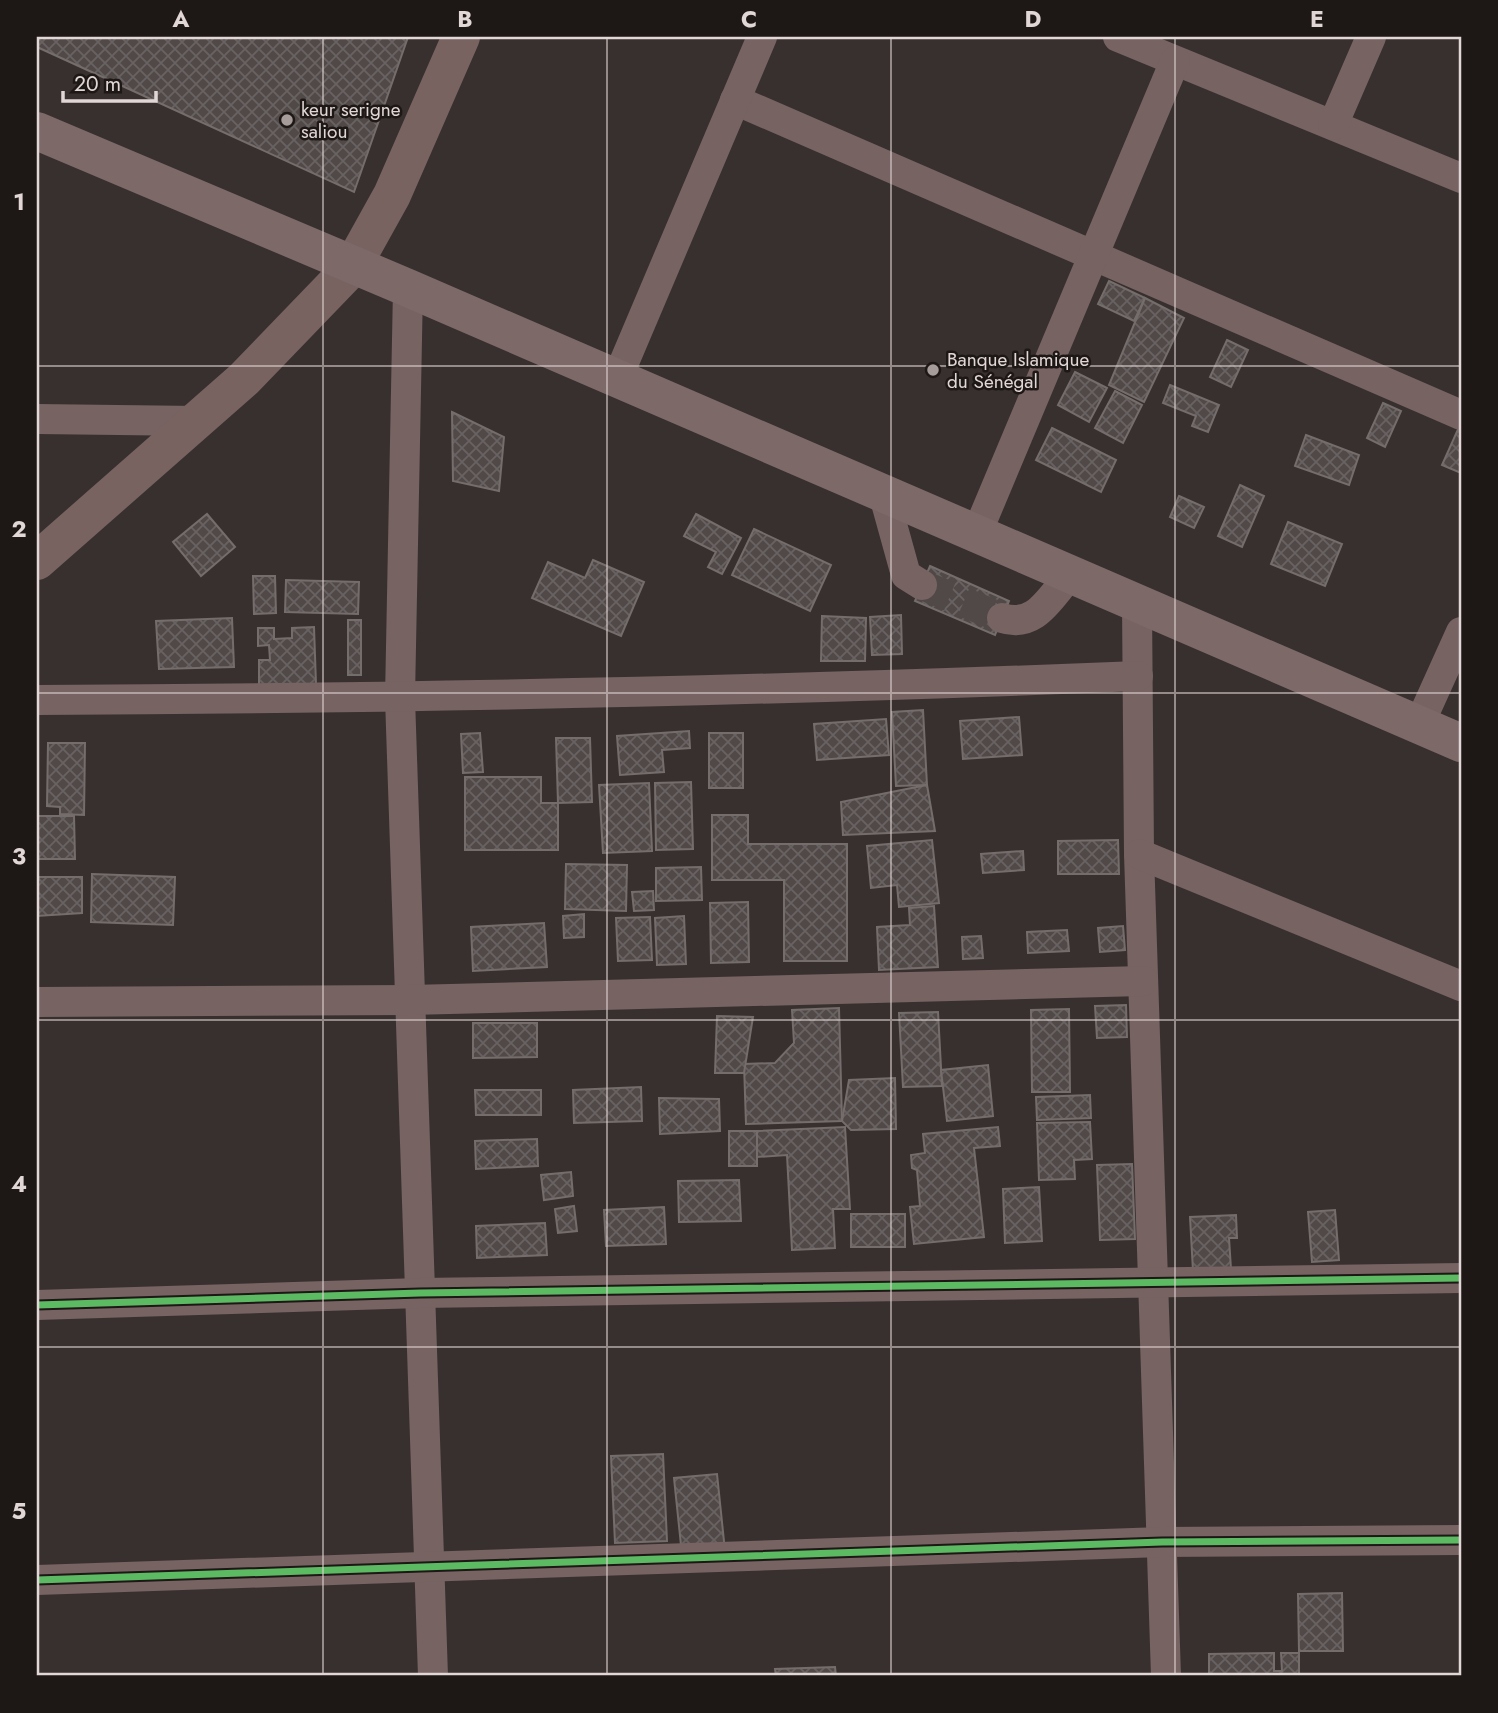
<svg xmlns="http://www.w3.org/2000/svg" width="1498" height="1713" font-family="Jost,sans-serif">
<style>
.building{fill:url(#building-cross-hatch);stroke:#746d6c;stroke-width:2}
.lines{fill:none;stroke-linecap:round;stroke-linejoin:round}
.minor-tunnel{stroke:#514947;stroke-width:30;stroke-dasharray:30 15;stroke-linecap:butt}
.minor{stroke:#766362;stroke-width:30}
.major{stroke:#786361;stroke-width:38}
.highway{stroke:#7c6968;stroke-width:38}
.cycleway-casing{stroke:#1d1716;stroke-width:11}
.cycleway{stroke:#5cba63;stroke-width:7}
.grid{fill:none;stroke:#e1d7d6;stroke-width:2;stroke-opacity:0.55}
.poi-dot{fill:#a69d9b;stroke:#1d1716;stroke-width:2.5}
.labels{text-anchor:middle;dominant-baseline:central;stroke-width:5;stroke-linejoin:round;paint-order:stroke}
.poi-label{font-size:19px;fill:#e1d7d6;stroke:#1d1716;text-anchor:start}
.neatline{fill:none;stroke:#e1d7d6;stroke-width:2.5}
.grid-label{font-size:23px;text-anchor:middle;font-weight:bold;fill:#e1d7d6}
</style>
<defs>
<pattern id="building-cross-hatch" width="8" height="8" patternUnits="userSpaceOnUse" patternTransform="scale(1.75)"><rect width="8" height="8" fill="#504948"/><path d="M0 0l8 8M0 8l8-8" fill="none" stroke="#696262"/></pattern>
</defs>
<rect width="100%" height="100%" fill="#38302e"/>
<!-- building -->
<g class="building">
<path d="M37,37H408L354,192L37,47Z"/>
<path d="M1109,281L1145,298L1134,321L1098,304Z"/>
<path d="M1145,298L1184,318L1144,402L1109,385Z"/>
<path d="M1227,340L1248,350L1231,387L1210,377Z"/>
<path d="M1075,372L1107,388L1089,422L1058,405Z"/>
<path d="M1170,385L1219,405L1208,432L1192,426L1196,416L1163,403Z"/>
<path d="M1115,391L1142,405L1123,443L1095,428Z"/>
<path d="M1383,403L1401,411L1385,447L1367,438Z"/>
<path d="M452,412L504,437L499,491L453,481Z"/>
<path d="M1459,427L1461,428V473L1442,465Z"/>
<path d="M1052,428L1116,460L1101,492L1036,460Z"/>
<path d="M1306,435L1359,455L1349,485L1295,466Z"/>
<path d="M1240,485L1264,496L1242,547L1218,536Z"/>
<path d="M1179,496L1204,507L1194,528L1170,517Z"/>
<path d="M207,514L235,547L201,576L173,542Z"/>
<path d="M696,514L741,538L722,574L708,567L716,552L684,536Z"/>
<path d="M1288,522L1342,544L1325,586L1271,564Z"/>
<path d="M754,529L831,565L810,611L732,575Z"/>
<path d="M593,560L644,582L621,636L532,598L548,562L585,578Z"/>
<path d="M930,566L1009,601L995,635L915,601Z"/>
<path d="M253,576H275L276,613L254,614Z"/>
<path d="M286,580L359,582L358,614L285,612Z"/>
<path d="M901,615L902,654L872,655L870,617Z"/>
<path d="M822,616L866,618L865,661H821Z"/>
<path d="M232,618L234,667L159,669L156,621Z"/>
<rect x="348" y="620" width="13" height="55"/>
<path d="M314,627L316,684L259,686V660H270L269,645L258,646V628H274V639L292,638V628Z"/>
<path d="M923,710L927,785L896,786L892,712Z"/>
<path d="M1019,717L1022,755L963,759L960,721Z"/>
<path d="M886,719L889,755L817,760L814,724Z"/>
<path d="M689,731L690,748L662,750L664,772L620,775L617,736Z"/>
<path d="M480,733L483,772L463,773L461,734Z"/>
<rect x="709" y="733" width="34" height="55"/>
<path d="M556,738H590L592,802L558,803Z"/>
<path d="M48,743H85L84,815L60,814V807L47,806Z"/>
<path d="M465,777H541V803H558V850H465Z"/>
<path d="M691,782L693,849L656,850L655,783Z"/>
<path d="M649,783L652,851L603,853L599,785Z"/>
<path d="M927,785L935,831L843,835L841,802Z"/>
<path d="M712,815H748V844H847V961H784V880H712Z"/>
<path d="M37,816H74L75,859H37Z"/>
<path d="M932,840L939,903L899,907L897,885L871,888L867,846Z"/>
<path d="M1118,840L1119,874H1058V841Z"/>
<path d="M1023,851L1024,870L983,873L981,854Z"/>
<path d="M566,864L627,865L626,911L565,909Z"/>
<path d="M701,867L702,900L656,901V868Z"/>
<path d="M92,874L175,877L173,925L91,922Z"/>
<path d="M37,877H82V913L37,916Z"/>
<path d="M653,891L654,910L634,911L632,892Z"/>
<path d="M748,902L749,962L711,963L710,903Z"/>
<path d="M934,906L938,967L879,970L877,927L910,925L909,908Z"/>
<path d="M584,914V937L564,938L563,916Z"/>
<path d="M684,916L686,964L657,965L655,918Z"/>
<path d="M650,917L652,960L618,961L616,918Z"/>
<path d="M544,923L547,967L473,971L471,927Z"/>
<path d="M1123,926L1125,950L1100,952L1098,928Z"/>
<path d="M1067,930L1069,951L1028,953L1027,932Z"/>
<path d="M981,936L983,958L963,959L962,937Z"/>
<path d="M1126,1005L1127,1037L1097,1038L1095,1006Z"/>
<path d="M839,1008L842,1121L746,1124L744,1064L775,1063L794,1043L792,1010Z"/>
<path d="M1069,1009L1070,1092H1032L1031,1010Z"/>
<path d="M938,1012L942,1086L903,1087L899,1013Z"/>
<path d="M717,1016L753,1017L744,1073H715Z"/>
<path d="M473,1023H537V1057L473,1058Z"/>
<path d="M988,1065L993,1116L947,1121L941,1070Z"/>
<path d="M895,1078L896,1129L851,1130L842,1121L849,1080Z"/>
<path d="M641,1087L642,1121L574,1123L573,1090Z"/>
<path d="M475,1090H541V1115H476Z"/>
<path d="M1090,1095L1091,1118L1037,1120L1036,1097Z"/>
<path d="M659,1098L719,1099L720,1131L660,1134Z"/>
<path d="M1090,1122L1092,1159L1074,1160L1075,1179L1039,1180L1037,1123Z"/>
<path d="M845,1127L850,1209H833L835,1248L792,1250L787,1155L757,1157V1131Z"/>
<path d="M998,1127L1000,1146L974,1148L984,1237L914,1244L910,1207L920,1206L917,1170L912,1168L911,1155L925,1153L923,1134Z"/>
<rect x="729" y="1131" width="28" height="35"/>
<path d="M537,1139L538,1166L476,1169L475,1141Z"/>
<path d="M1132,1164L1135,1239L1100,1240L1097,1165Z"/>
<path d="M571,1172L573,1196L544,1200L541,1175Z"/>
<path d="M739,1180L741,1221L679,1222L678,1181Z"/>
<path d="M1039,1187L1042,1241L1005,1243L1003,1189Z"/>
<path d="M574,1206L577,1231L558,1233L555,1209Z"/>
<path d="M664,1207L666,1244L606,1246L604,1210Z"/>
<path d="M1335,1210L1339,1260L1312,1262L1308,1212Z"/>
<rect x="851" y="1214" width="54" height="33"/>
<path d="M1236,1215L1237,1238H1229L1231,1269L1193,1271L1190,1217Z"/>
<path d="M545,1223L547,1255L477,1258L476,1226Z"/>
<path d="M663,1454L667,1541L615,1543L611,1456Z"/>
<path d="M717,1474L725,1551L682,1555L674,1478Z"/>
<path d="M1342,1593L1343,1651H1299L1298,1594Z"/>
<path d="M1274,1653V1671H1282L1281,1653H1299V1676H1209V1654Z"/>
<path d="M835,1667L836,1676H776L775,1669Z"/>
</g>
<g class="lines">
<!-- minor-tunnel -->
<path class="minor-tunnel" d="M922,585L1002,618"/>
<!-- minor -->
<g class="minor">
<path d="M1118,37L1461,178"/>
<path d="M735,100L1461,415"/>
<path d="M1333,125L1371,37"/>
<path d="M408,288L400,698L433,1676"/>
<path d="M617,379L762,37"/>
<path d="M37,419L198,421"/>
<path d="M883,492L906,575L922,585"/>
<path d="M977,533L1175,61"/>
<path d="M1137,604L1139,854L1166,1676"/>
<path d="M1002,618C1036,629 1050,597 1071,574"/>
<path d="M37,700C404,698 771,691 1138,676"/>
<path d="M1419,725L1461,632"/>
<path d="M1139,854L1461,986"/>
<path d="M37,1002L410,1000L1143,981"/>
<path d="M37,1305L420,1293L1461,1278"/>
<path d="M37,1580L1162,1542L1461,1540"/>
</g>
<!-- major -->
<path class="major" d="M37,561L244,379L352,267L392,195L461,37"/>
<!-- highway -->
<path class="highway" d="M37,131L408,288L1461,743"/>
<!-- cycleway casing -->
<g class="cycleway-casing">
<g id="cycleway">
<path d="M37,1305L420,1293L1461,1278"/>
<path d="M37,1580L1162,1542L1461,1540"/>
</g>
</g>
<!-- cycleway -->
<use href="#cycleway" class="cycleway"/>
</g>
<!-- grid -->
<path class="grid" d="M323,37V1676M607,37V1676M891,37V1676M1175,37V1676M37,366H1461M37,693H1461M37,1020H1461M37,1347H1461"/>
<!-- markers -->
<g class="poi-dot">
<circle cx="287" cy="120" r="7"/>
<circle cx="933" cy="370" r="7"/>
</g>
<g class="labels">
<!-- poi labels -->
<g class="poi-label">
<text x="301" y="109">keur serigne<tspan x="301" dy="22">saliou</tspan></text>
<text x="947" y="359">Banque Islamique<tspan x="947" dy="22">du Sénégal</tspan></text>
</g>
</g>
<!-- border -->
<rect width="1498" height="1713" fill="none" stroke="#1d1716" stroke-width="77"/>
<!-- scale -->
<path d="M63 91v10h93v-10" fill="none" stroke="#e1d7d6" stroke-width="3.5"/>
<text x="74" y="91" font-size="21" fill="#e1d7d6" stroke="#1d1716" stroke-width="5" paint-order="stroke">20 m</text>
<rect x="38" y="38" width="1422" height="1636" class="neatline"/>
<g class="grid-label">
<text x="181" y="27">A</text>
<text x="465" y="27">B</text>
<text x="749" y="27">C</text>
<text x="1033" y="27">D</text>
<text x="1317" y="27">E</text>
<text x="19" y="210">1</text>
<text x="19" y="537">2</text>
<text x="19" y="864">3</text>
<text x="19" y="1192">4</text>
<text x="19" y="1519">5</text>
</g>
</svg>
